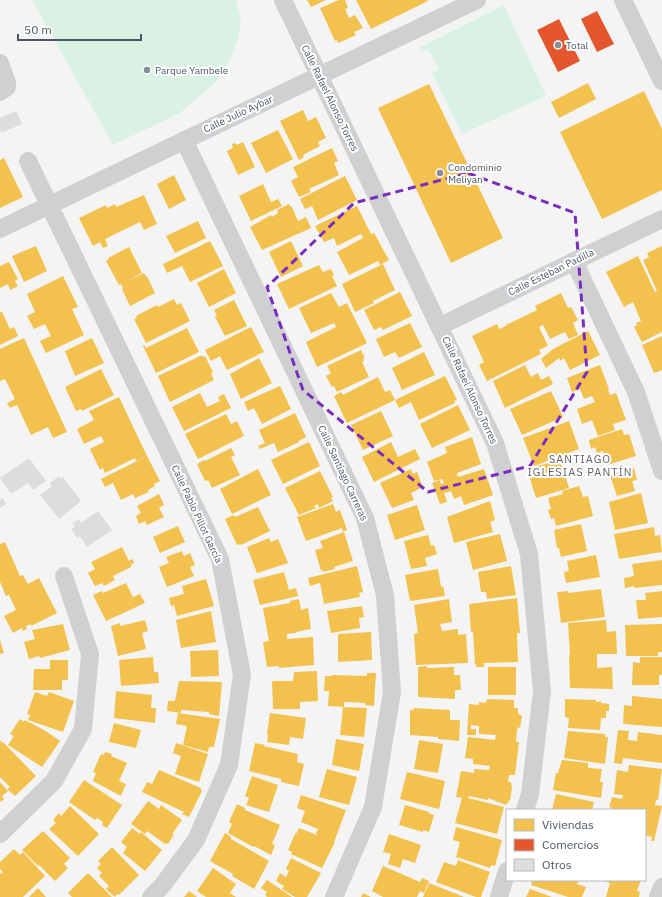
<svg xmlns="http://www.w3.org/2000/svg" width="662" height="897" font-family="'IBM Plex Sans',sans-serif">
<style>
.green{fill:#d9f2e3}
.homes{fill:#f2c14e}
.shops{fill:#e4572e}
.building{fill:#ddddde}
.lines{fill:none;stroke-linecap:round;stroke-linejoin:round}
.minor{stroke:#ced0d2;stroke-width:18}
.marked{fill:none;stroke:#7b2cbf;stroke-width:3;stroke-dasharray:8 5;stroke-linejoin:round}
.poi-dot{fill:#868d94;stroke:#fff;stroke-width:1.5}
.labels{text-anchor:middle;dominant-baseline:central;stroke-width:4;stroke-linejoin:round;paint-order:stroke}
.poi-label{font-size:10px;fill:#4a5661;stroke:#fff;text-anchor:start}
.street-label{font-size:10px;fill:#4a5661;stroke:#fff}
.neighbourhood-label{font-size:11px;letter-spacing:1px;fill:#5f6368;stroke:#fff}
</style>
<rect width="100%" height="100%" fill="#f4f4f4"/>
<!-- green -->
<g class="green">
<path d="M32,0H236L241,20L238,39L230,60L218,80L180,113L113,145Z"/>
<path d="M504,5L546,96L462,134L432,73L439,69L428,49L421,52L419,48Z"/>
</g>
<!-- homes -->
<g class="homes">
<path d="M307,0H326L311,7Z"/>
<path d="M339,0H345L348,8L345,9L349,18L355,15L363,28L354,32L356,35L338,43L337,40L335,41L320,8Z"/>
<path d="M356,0H427L428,1L371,29Z"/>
<path d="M588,83L596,99L559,118L551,102Z"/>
<path d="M429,84L503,238L451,263L378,108Z"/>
<path d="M644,91L662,129V190L602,219L560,132Z"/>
<path d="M303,110L308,121L316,117L326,138L318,142L320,146L303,155L304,157L299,160L280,121Z"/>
<path d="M278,130L293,159L266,173L251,143Z"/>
<path d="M243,142L255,167L238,175L227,151L233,148L232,144L235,143L237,145Z"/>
<path d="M332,148L338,161L334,163L339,175L309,189L311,192L299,197L291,181L298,177L293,167Z"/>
<path d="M4,158L23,197L0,208V160Z"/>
<path d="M174,175L186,200L169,209L157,184Z"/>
<path d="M345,176L357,200L318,220L312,206L305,209L300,199Z"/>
<path d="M263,184L271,202L278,199L282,206L251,221L239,196Z"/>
<path d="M144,195L157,224L144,230L140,222L105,239L108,246L103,248L100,242L93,246L79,218L106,205L107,208L115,204L116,207Z"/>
<path d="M289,204L291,207H292L298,221L306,217L311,228L262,250L250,227L271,215L272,217L278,213L277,210Z"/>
<path d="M357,206L371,234L374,233L389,260L380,265L378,261L349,275L337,252L363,238L361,234L337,246L334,238L324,242L315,226Z"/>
<path d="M198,221L206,238L175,253L166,236Z"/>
<path d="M210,241L223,266L190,282L182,266L167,273L163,264Z"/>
<path d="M291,241L303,266L281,277L269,252Z"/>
<path d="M36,246L47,271L24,282L12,256Z"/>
<path d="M662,246V332L642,342L634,327L637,325L636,323L641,321L633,302L624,307L606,272L638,256L655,292L657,291L643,260L649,257L647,253Z"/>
<path d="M129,247L142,273L126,282L144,273L146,277L147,276L155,293L130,306L122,289L123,288L121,284L119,285L106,261L109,259L108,258Z"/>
<path d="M9,262L18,279L15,281L18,286L10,290L8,284L0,288V266Z"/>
<path d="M383,264L395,290L373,301L374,303L355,312L342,284Z"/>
<path d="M319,265L323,272L331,269L334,275L332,276L337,286L289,309L277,284Z"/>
<path d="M224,269L236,293L209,307L197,283Z"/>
<path d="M63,276L78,307L72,309L84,335L46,353L40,341L51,336L45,324L34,329L27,316L35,312L27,294Z"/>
<path d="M400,292L412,316L383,330L381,327L374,330L364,310Z"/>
<path d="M331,293L339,307L347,303L367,343L317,367L306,342L336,327L334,323L311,333L299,308Z"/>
<path d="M561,293L568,308L571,307L578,320L573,323L578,335L569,339L565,332L550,339L543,325L539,327L548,346L539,350L541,354L487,381L479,365L484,362L472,336L497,324L499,329L506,326V325L537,310L535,306Z"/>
<path d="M174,299L177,305L181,303L190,321L146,343L134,319L137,318L136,316L157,305L158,307Z"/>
<path d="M234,300L247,326L225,336L215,317L217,316L214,310Z"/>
<path d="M0,312H2L10,329L14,327L18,336L0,345Z"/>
<path d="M410,323L422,347L399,358L395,352L384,357L376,339Z"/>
<path d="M251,327L264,352L227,370L220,356L211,361L205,350Z"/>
<path d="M187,328L199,352L156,373L143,346L144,345L146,348Z"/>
<path d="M588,331L600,355L570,370L564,358L560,361L559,358L546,368L541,359L553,349Z"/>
<path d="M662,336V370L654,373L642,345Z"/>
<path d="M24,338L67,432L53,438L48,427L31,435L17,405L10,408L7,403L15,399L5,379L0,381V349Z"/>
<path d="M92,338L104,363L75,376L65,351Z"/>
<path d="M361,350L365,358H363L364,361L362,362L369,377L337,392L334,386L332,387L326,376L331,373L327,366Z"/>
<path d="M424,352L435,375L402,390L392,368Z"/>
<path d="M202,355V357L205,356L213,372L211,374L214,380L170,402L158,376Z"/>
<path d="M259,358L272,383L241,399L230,374Z"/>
<path d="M525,365L531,377L538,373L541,380L549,376L553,384L505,408L493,381Z"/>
<path d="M600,365L609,389L608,390L610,395L616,393L626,420L613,424L615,430L598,436L592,420L582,424L577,409L595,402L592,396L584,399L580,389L572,392L567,378Z"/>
<path d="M101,369L114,395L82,411L81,409L76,411L65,387Z"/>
<path d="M445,376L457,400L454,401L455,403L419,420L411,402L399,408L395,400Z"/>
<path d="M378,377L385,392L390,390L395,400L347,423L334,396L341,392L343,395Z"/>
<path d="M280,386L291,409L262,424L254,408L248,411L244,402Z"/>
<path d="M551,391L563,417L522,435L510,409Z"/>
<path d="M200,393L207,407L220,401L218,397L224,394L231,408L184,431L172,407Z"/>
<path d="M119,397L147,456L136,461L135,458L105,473L103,468L100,470L90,449L104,442L101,436L84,444L77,429L94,420L89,411Z"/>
<path d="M458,405L470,430L432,448L420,424Z"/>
<path d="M381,411L393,436L363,450L351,425Z"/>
<path d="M295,413L306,437L299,441V442L278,452L274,443L260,449L258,446L265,443L259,430Z"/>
<path d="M226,414L231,424L237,421L244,436L198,459L185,434Z"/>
<path d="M569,421L579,449L534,466L523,438Z"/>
<path d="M622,429L624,435L629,434L636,456L607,465L603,451L597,453L595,447L591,449L589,440Z"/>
<path d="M472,437L481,464L457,473L458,477L484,469L493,495L464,505L461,496L454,499L451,491L444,493L447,502L440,504L432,483L440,480L441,484L444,483L442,479L434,481L427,462L447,453L445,447Z"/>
<path d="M309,442L320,466L283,484L271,460Z"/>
<path d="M391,442L398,457L415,449L420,459L374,482L362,457Z"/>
<path d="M231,448L235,455L231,457L240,475L212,488L208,480L205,481L197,464L204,460L205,461Z"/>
<path d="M147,456L160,481L154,484L155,486L148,490L149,492L135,498L133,494L121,500L113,483L105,487L101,479Z"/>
<path d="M560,460L569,488L536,498L527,469Z"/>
<path d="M634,468L637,480L632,481L635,491L617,496L610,475Z"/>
<path d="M258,469L271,495L232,514L220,489Z"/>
<path d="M411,469L413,474L417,472L423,487L411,493L414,500L392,508L380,483Z"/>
<path d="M320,471L333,497L331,498L333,501L319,508L318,504L314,506L316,508L299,515L285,488Z"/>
<path d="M579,486L583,497L588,496L593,516L556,526L554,518L551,519L548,510L551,509L548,498L563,494L562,491Z"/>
<path d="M641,493L648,523L615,530L609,502Z"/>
<path d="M159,494L164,505L159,508L164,517L147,525L145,521L139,524L136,516L141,513L137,506Z"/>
<path d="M490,501L495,520L490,522L493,532L454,543L447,517Z"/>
<path d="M333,504L336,512L340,510L347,530L343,532L342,528L306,541L297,517Z"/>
<path d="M417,505L425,530L395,540L387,515Z"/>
<path d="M258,507L270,531L241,545L240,544L237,545L225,519L234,515L235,517Z"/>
<path d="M581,524L587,551L561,557L559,548H557L554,530Z"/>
<path d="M178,526L185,542L160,553L153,537Z"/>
<path d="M654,527L655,536L660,535L662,552L619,559L614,534Z"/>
<path d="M344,532L353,561L334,567L335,569L323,572V570L321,571L315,550L323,548L320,541Z"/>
<path d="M500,534L507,561L473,570L466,542Z"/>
<path d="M428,535L431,546L434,545L437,554L425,558L427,566L411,569L404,541Z"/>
<path d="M269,538L271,542L278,539L288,563L257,573L247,547Z"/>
<path d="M5,542L20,576L23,575L28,584L39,578L57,613L31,626V624L26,626L27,629L23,631L22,628L13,633L4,616L16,610L9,595L6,596L0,582V544Z"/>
<path d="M122,547L129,561L133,559L134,563L131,565V567L113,576L115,580L104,586L102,583L95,586L88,573L95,569L91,562Z"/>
<path d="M182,551L184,556L190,553L195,565L190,567L194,576L167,587L159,567L169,563L166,557Z"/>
<path d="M596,555L600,577L566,583L564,572L569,571L567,561Z"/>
<path d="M662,560V585L635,588L634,586L625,588L624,578L634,576L632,564Z"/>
<path d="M357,566L363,592L359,593L360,597L324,604L320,583L310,586L308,578Z"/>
<path d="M511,566L516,595L487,599L486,592H481L478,572Z"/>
<path d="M438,569L441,587L443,586L445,596L410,601L405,575Z"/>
<path d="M284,572L289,590L296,588L298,596L260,605L253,580Z"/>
<path d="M206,579L214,606L177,616L174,605L171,606L169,598L184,594L182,586Z"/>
<path d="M126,583L133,597L140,594L145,603L106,621L93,595L102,591L103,593Z"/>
<path d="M601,589L605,617L561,623L557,592L568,591V593Z"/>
<path d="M662,591V617L638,619L636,600H646L645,593Z"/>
<path d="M517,598L520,633H517L518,662L484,663V667H476V664H475L473,632H471L469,604Z"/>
<path d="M299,599L301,610L308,608L311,629L296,632V633L287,634V639L313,637L314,665L279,668V666L267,667L263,642L269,641L263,608L290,603V601Z"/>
<path d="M449,599L452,622L440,624L442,631L458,629V635L466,634L468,663L416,665L414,634L418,633L414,605Z"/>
<path d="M362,606L364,617L359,618L360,628L331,633L327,611Z"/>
<path d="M211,611L216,642L181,648L176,620Z"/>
<path d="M145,620L148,631L142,633L146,649L118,656L111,626L120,623V626Z"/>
<path d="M606,620L607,632L616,631L617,654H597V668L612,667L613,689L570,688L569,655H570L568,623Z"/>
<path d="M63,624L70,650L40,658L39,656L29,659L24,642L35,639L32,630Z"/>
<path d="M662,624V652H658V656H626L625,625Z"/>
<path d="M371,632L372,660L338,662V634Z"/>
<path d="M0,640L4,653L0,654Z"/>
<path d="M218,650L219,676L191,677L190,651Z"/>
<path d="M153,657L154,672H158L159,683L121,686L119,660Z"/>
<path d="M640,657H662V675H659V685H632L633,662L640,663Z"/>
<path d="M50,660H68V680H62V690H33L34,669H50Z"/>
<path d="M427,666V668L454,667V675H460L461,690H455V699L418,697V667Z"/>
<rect x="488" y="667" width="28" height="28"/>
<path d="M317,671L318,701L300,702V709H273L272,681H293L294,672Z"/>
<path d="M367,673H376L374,706L365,705V703L344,702V707L328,706L329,691H324L325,676H332V675L367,676Z"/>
<path d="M179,681L222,682L219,716L209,714V712L181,710V713L167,711L168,701H175Z"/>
<path d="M116,691L152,695L151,708H156L155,723L114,718Z"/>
<path d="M35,692L47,696L49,692L74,701L63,732L28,720L30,715L27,714Z"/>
<path d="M632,696L662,699V727L623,724L624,705L632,706Z"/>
<path d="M487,699L514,700V708H518V713L520,715L522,716L520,728L519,727L517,729L516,742H519L515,775H509L508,782H511L512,789L510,800L506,805L488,798V800L469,796L468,798L504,807L497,834L455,823L462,798L456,797L461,771L474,773V769L489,770L490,766L473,764V759L465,758L468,737L495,740L496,735L479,734V726L471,725V729H476V735H467L469,704L479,705V702L486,703Z"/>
<path d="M565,699L596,700V702L601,701V703L609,704V711H606V718H601L600,730L568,728L569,718L565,717Z"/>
<path d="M343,707L367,708L364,737L340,735Z"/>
<path d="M413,708L450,710V720H460L459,741L438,739V737L410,735V710H414Z"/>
<path d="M178,713L220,719L214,747H209L208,752L183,745L187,726L176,724Z"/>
<path d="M270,713L306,718L303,739L290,737L289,745L267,742L268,735L267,734Z"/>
<path d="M20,719L24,722L25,720L44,730L60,741L42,767L8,745L14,736L10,734Z"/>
<path d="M114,723L141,730L136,748L109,742Z"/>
<path d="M618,730L629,731L628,740L637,741L638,732L662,735V763L623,758L622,764L614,763Z"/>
<path d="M568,731L605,734V737H608L605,764L564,758Z"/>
<path d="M336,739L364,744L359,771L332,765Z"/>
<path d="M0,740L2,743L3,742L36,776L15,796L7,789L10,787L0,777Z"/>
<path d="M419,740L443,744L438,773L414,769Z"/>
<path d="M176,743L208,754L199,782L175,774L181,756L173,753Z"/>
<path d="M255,743L265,745L264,746L298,754L297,762L304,764L299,786L281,782V779L249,771Z"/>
<path d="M105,752L112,754L111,756L127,763L119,781L126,784L121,796L93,781L96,773L93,772L101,754L104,755Z"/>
<path d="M562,760L588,763V768L602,769L600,782H603L601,798L553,790L556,773H558Z"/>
<path d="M629,765L662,769L658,800H656L655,805L662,806L654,841H651L652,837L645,835V810H615V809L609,807L612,797L622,799L623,795L614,794L617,770L628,772Z"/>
<path d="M327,769L357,777L349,805L319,797Z"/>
<path d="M159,770L201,788V790L202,791L189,817L182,814L184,812L142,792L147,782L152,784Z"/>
<path d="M407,772L445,781L439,809L400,799Z"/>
<path d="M252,776L278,785L269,812L246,805L249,798L245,796Z"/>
<path d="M84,780L122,805L107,828L102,825L103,822L97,818L95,820L69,802Z"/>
<path d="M0,782L8,791L2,796L4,799L0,802Z"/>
<path d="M556,794L594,802L592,810H552Z"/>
<path d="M301,795L346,810L334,842H335L322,868L291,854L292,852L288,850L295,834H296L299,828L317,835V834L316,833L318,829L301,822L305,811L297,808Z"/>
<path d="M148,801L159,809L161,805L182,820L172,834L174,835L168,844L166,843L165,844L147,831L145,834L131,824Z"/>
<path d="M237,804L245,808V810L280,825L272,844L275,845L271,855L254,846L253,847L228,833L232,824L229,822Z"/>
<path d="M405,805L429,812L428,813L434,815L429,832L423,830V832L399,825Z"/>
<path d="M70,806L99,834L78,856L49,829L56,823L53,820L59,813L61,816Z"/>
<path d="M456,827L502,840L495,866L491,865L490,868L456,857L460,842L453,840Z"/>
<path d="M132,828L140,834L141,832L162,850L145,871L123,853L127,847L121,842Z"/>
<path d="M43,831L70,858L64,864L68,868L55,881L39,865L38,866L22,850Z"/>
<path d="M225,833L231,837V839L269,861L254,889L232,876L233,874L210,861Z"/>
<path d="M389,834L421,845L415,863L403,859L400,868L388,864L391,854L383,852Z"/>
<path d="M112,847L139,875L119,895L117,894L115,897L106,889L109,886L99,876L102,873L97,868L101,864L98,861Z"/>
<path d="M14,849L20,855L23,852L45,876L23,897H0V874L3,872L0,869V862Z"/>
<path d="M291,858L321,873L307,897H295L282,889L284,886L276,881L280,873L286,877L289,871L286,869Z"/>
<path d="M458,860L490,872L481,897H476L436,882L444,862L456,866Z"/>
<path d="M383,866L420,882L422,878L429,881L424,893L420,891L417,897H383L372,891Z"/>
<path d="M213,868L236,884L230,893L236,897H206L197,891Z"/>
<path d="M88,873L112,897H72L68,893Z"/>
<path d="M267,880L292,897H267L265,895L267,892L261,888Z"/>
<path d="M532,880H579L577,884L586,887L582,897H568L531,885Z"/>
<path d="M604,880H641L637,891L640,892L639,897H606L610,883L604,881Z"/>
<path d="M429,883L464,897H423Z"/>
<path d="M38,888L46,897H29Z"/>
<path d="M530,889L552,897H526Z"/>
<path d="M189,891L197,897H184Z"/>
<path d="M363,893L371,897H361Z"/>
</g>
<!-- shops -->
<g class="shops">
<path d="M597,11L614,44L597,52L581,19Z"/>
<path d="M559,19L580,61L558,72L537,30Z"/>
</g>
<!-- building -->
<g class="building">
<path d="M16,111L22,124L1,133L0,130V118Z"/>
<path d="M29,458L46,481L33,490L28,483L11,494L0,478Z"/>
<path d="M59,476L61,479L63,477L81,501L59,519L40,495L52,486L50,483Z"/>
<path d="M3,498L6,504L0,508V500Z"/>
<path d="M98,511L112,530L87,547L80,536L77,538L71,529L75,527L72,523L79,519L81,523Z"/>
</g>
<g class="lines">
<!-- minor -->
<g class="minor">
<path d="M283,0L495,443L529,554L542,691L530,794L525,810"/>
<path d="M623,0L662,81"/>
<path d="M0,63L7,82V87L0,92"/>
<path d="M184,140L365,518L385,595L392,692L373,807L334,897"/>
<path d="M28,161L220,559L242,675L229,765L196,840L162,886L151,897"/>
<path d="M0,229L477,0"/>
<path d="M574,261L636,392L662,471"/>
<path d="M440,326L662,219"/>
<path d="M0,834L54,781L83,729L90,654L64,576"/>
<path d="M499,897L507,871"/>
<path d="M658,897L662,887"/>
</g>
</g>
<!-- marked area -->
<path class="marked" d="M468,173L575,213L587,372L530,466L428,492L303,390L267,287L354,203Z"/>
<!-- markers -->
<g class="poi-dot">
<circle cx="558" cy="45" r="4"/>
<circle cx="147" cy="70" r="4"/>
<circle cx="440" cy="173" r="4"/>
</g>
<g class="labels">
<!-- poi labels -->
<g class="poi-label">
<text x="566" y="45">Total</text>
<text x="155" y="70">Parque Yambele</text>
<text x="448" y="167">Condominio<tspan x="448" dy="12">Meliyan</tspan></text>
</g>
<!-- street labels -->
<g class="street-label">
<text transform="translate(330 98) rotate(64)">Calle Rafael Alonso Torres</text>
<text transform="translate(238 114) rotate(-25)">Calle Julio Aybar</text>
<text transform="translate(551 272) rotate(-26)">Calle Esteban Padilla</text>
<text transform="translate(470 390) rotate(65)">Calle Rafael Alonso Torres</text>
<text transform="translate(343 473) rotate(65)">Calle Santiago Carreras</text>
<text transform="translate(197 514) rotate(65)">Calle Pablo Pillot García</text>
</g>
<!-- neighbourhood labels -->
<g class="neighbourhood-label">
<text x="580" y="459">SANTIAGO<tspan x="580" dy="13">IGLESIAS PANTÍN</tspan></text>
</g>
</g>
<!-- legend -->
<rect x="506" y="809" width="140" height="72" fill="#ffffff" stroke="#b7bbc0"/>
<rect x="514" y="819" width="20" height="12" fill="#f2c14e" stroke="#b7bbc0"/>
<text x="542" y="829" font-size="12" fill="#4a5661">Viviendas</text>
<rect x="514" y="839" width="20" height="12" fill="#e4572e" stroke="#b7bbc0"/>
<text x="542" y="849" font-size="12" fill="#4a5661">Comercios</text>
<rect x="514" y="859" width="20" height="12" fill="#ddddde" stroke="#b7bbc0"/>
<text x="542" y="869" font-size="12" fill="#4a5661">Otros</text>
<!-- scale -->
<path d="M18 34v6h123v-6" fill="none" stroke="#4a5661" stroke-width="2"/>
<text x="24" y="34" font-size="12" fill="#4a5661" stroke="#ffffff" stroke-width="3" paint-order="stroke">50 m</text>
</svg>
